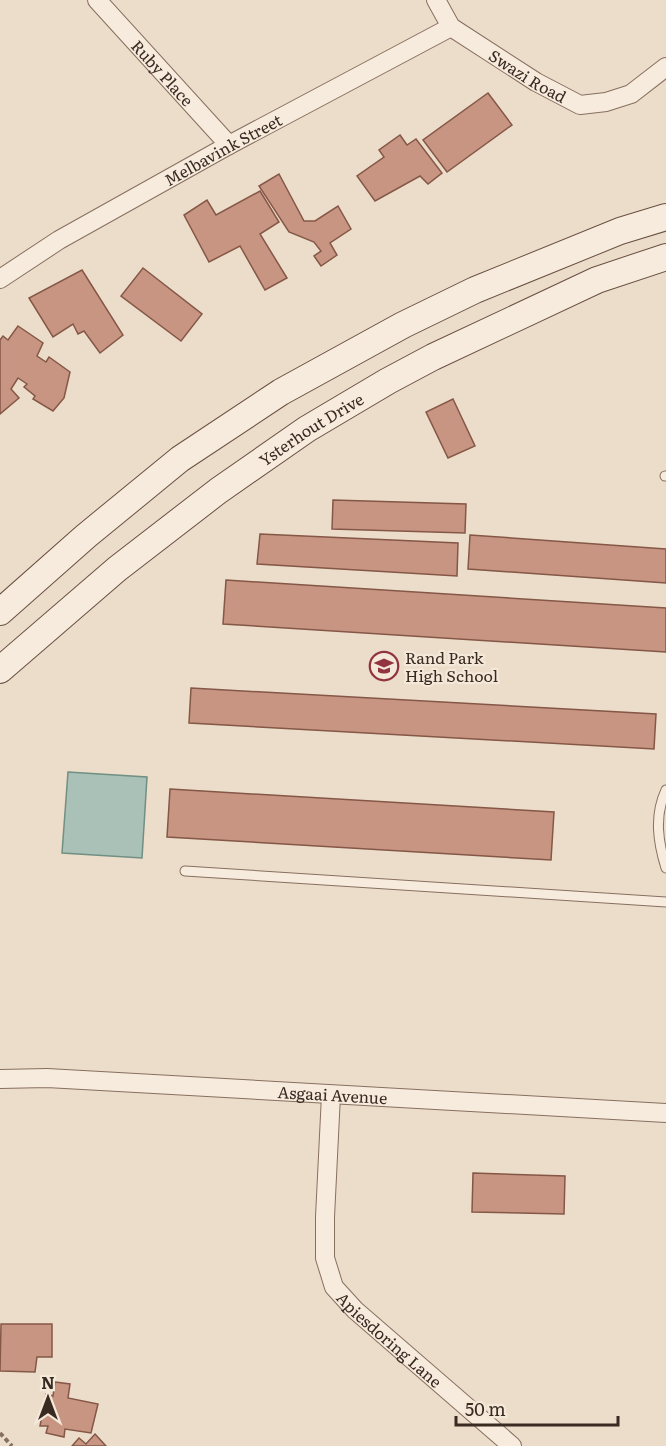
<svg xmlns="http://www.w3.org/2000/svg" width="666" height="1446" font-family="Literata,serif">
<style>
.water{fill:#aac1b7;stroke:#718f83;stroke-width:1.5}
.building{fill:#c79582;stroke:#855747;stroke-width:1.5}
.lines{fill:none;stroke-linecap:round;stroke-linejoin:round}
.lane-casing{stroke:#876f5f;stroke-width:11}
.street-casing{stroke:#876f5f;stroke-width:20}
.secondary-casing{stroke:#695042;stroke-width:28}
.path{stroke:#876f5f;stroke-width:4;stroke-dasharray:4.5 3;stroke-linecap:butt}
.lane{stroke:#f7ebdd;stroke-width:9}
.street{stroke:#f7ebdd;stroke-width:18}
.secondary{stroke:#f7ebdd;stroke-width:26}
.labels{text-anchor:middle;dominant-baseline:central;stroke-width:4.5;stroke-linejoin:round;paint-order:stroke}
.street-label{font-size:16px;fill:#392a22;stroke:#f4e8d9}
.poi-label{font-size:16px;fill:#392a22;stroke:#f4e8d9;text-anchor:start}
</style>
<rect width="100%" height="100%" fill="#ecddca"/>
<!-- water -->
<path class="water" d="M68,772L147,777L142,858L62,853Z"/>
<!-- building -->
<g class="building">
<path d="M488,93L512,125L447,172L423,140Z"/>
<path d="M400,135L407,145L416,139L442,173L428,184L420,176L375,201L357,176L384,157L379,150Z"/>
<path d="M279,174L304,221H315L338,206L351,229L330,243L337,255L321,266L314,256L321,251L314,242L289,232L259,186Z"/>
<path d="M260,191L279,222L260,234L287,278L265,290L240,246L209,262L184,215L207,200L216,215Z"/>
<path d="M143,268L202,314L181,341L121,296Z"/>
<path d="M82,270L123,335L100,353L84,331L78,334L73,324L53,337L29,298Z"/>
<path d="M18,326L43,343L37,356L46,362L49,357L70,372L64,398L53,411L33,399L35,396L24,387L27,384L18,378L11,389L19,398L0,414V340L3,336L8,340Z"/>
<path d="M453,399L475,446L448,458L426,412Z"/>
<path d="M333,500L466,504L465,533L332,529Z"/>
<path d="M260,534L458,543L457,576L257,564Z"/>
<path d="M470,535L666,549V583L468,569Z"/>
<path d="M226,580L666,608V652L223,624Z"/>
<path d="M191,688L656,714L654,749L189,723Z"/>
<path d="M170,789L554,812L551,860L167,837Z"/>
<path d="M473,1173L565,1176L564,1214L472,1212Z"/>
<path d="M1,1324H52V1357H37L35,1372L0,1371Z"/>
<path d="M55,1382L70,1384L68,1398L98,1404L91,1433L65,1429L64,1437L46,1433L48,1426H40L46,1394L53,1396Z"/>
<path d="M95,1434L106,1446H72L79,1438L86,1444Z"/>
</g>
<g class="lines">
<!-- lane casing -->
<g class="lane-casing">
<g id="lane">
<path d="M665,476H666"/>
<path d="M666,790C654,816 658,842 666,868"/>
<path d="M185,871L666,902"/>
</g>
</g>
<!-- street casing -->
<g class="street-casing">
<g id="street">
<path id="s1" d="M97,0L229,145"/>
<path id="s2" d="M436,0L451,27L536,82L580,105L606,102L631,94L666,67"/>
<path id="s3" d="M0,279L59,240L229,145L451,27"/>
<path id="s4" d="M0,1079L47,1078L666,1113"/>
<path id="s5" d="M331,1095L325,1217V1258L334,1287L355,1310L512,1446"/>
</g>
</g>
<!-- secondary casing -->
<g class="secondary-casing">
<g id="secondary">
<path d="M0,612L86,536L180,459L281,392L403,325L475,290L620,231L666,217"/>
<path id="s6" d="M0,670L117,569L218,491L307,429L388,381L433,357L597,280L666,257"/>
</g>
</g>
<!-- path -->
<path class="path" d="M0,1433L12,1446"/>
<!-- lane -->
<use href="#lane" class="lane"/>
<!-- street -->
<use href="#street" class="street"/>
<!-- secondary -->
<use href="#secondary" class="secondary"/>
</g>
<!-- icons -->
<defs>
<g id="school-ring" transform="scale(1.5)"><circle r="9.5" fill="#f4e8d9" stroke="#923341" stroke-width="1.5"/><path d="M0-5L7-2L0 1L-7-2ZM-4 1L0 2.5L4 1V4Q0 6-4 4Z" fill="#923341"/></g>
</defs>
<g fill-rule="evenodd">
<use href="#school-ring" x="384" y="666"/>
</g>
<g class="labels">
<!-- street labels -->
<g class="street-label">
<text stroke="none"><textPath href="#s1" startOffset="98">Ruby Place</textPath></text>
<text stroke="none"><textPath href="#s2" startOffset="122">Swazi Road</textPath></text>
<text stroke="none"><textPath href="#s3" startOffset="258">Melbavink Street</textPath></text>
<text stroke="none"><textPath href="#s6" startOffset="394">Ysterhout Drive</textPath></text>
<text stroke="none"><textPath href="#s4" startOffset="333">Asgaai Avenue</textPath></text>
<text stroke="none"><textPath href="#s5" startOffset="270">Apiesdoring Lane</textPath></text>
</g>
<!-- poi labels -->
<g class="poi-label">
<text x="405" y="657">Rand Park<tspan x="405" dy="18">High School</tspan></text>
</g>
</g>
<!-- north arrow -->
<g transform="translate(48 1398)" stroke="#f4e8d9" stroke-width="4.5" paint-order="stroke">
<path d="M0-4.5L10 22L0 15L-10 22Z" fill="#392a22"/>
<text y="-9" font-size="16" font-weight="bold" text-anchor="middle" fill="#392a22">N</text>
</g>
<!-- scale -->
<path d="M456 1416v9h162v-9" fill="none" stroke="#392a22" stroke-width="3"/>
<text x="465" y="1416" font-size="18" fill="#392a22" stroke="#f4e8d9" stroke-width="4.5" paint-order="stroke">50 m</text>
</svg>
